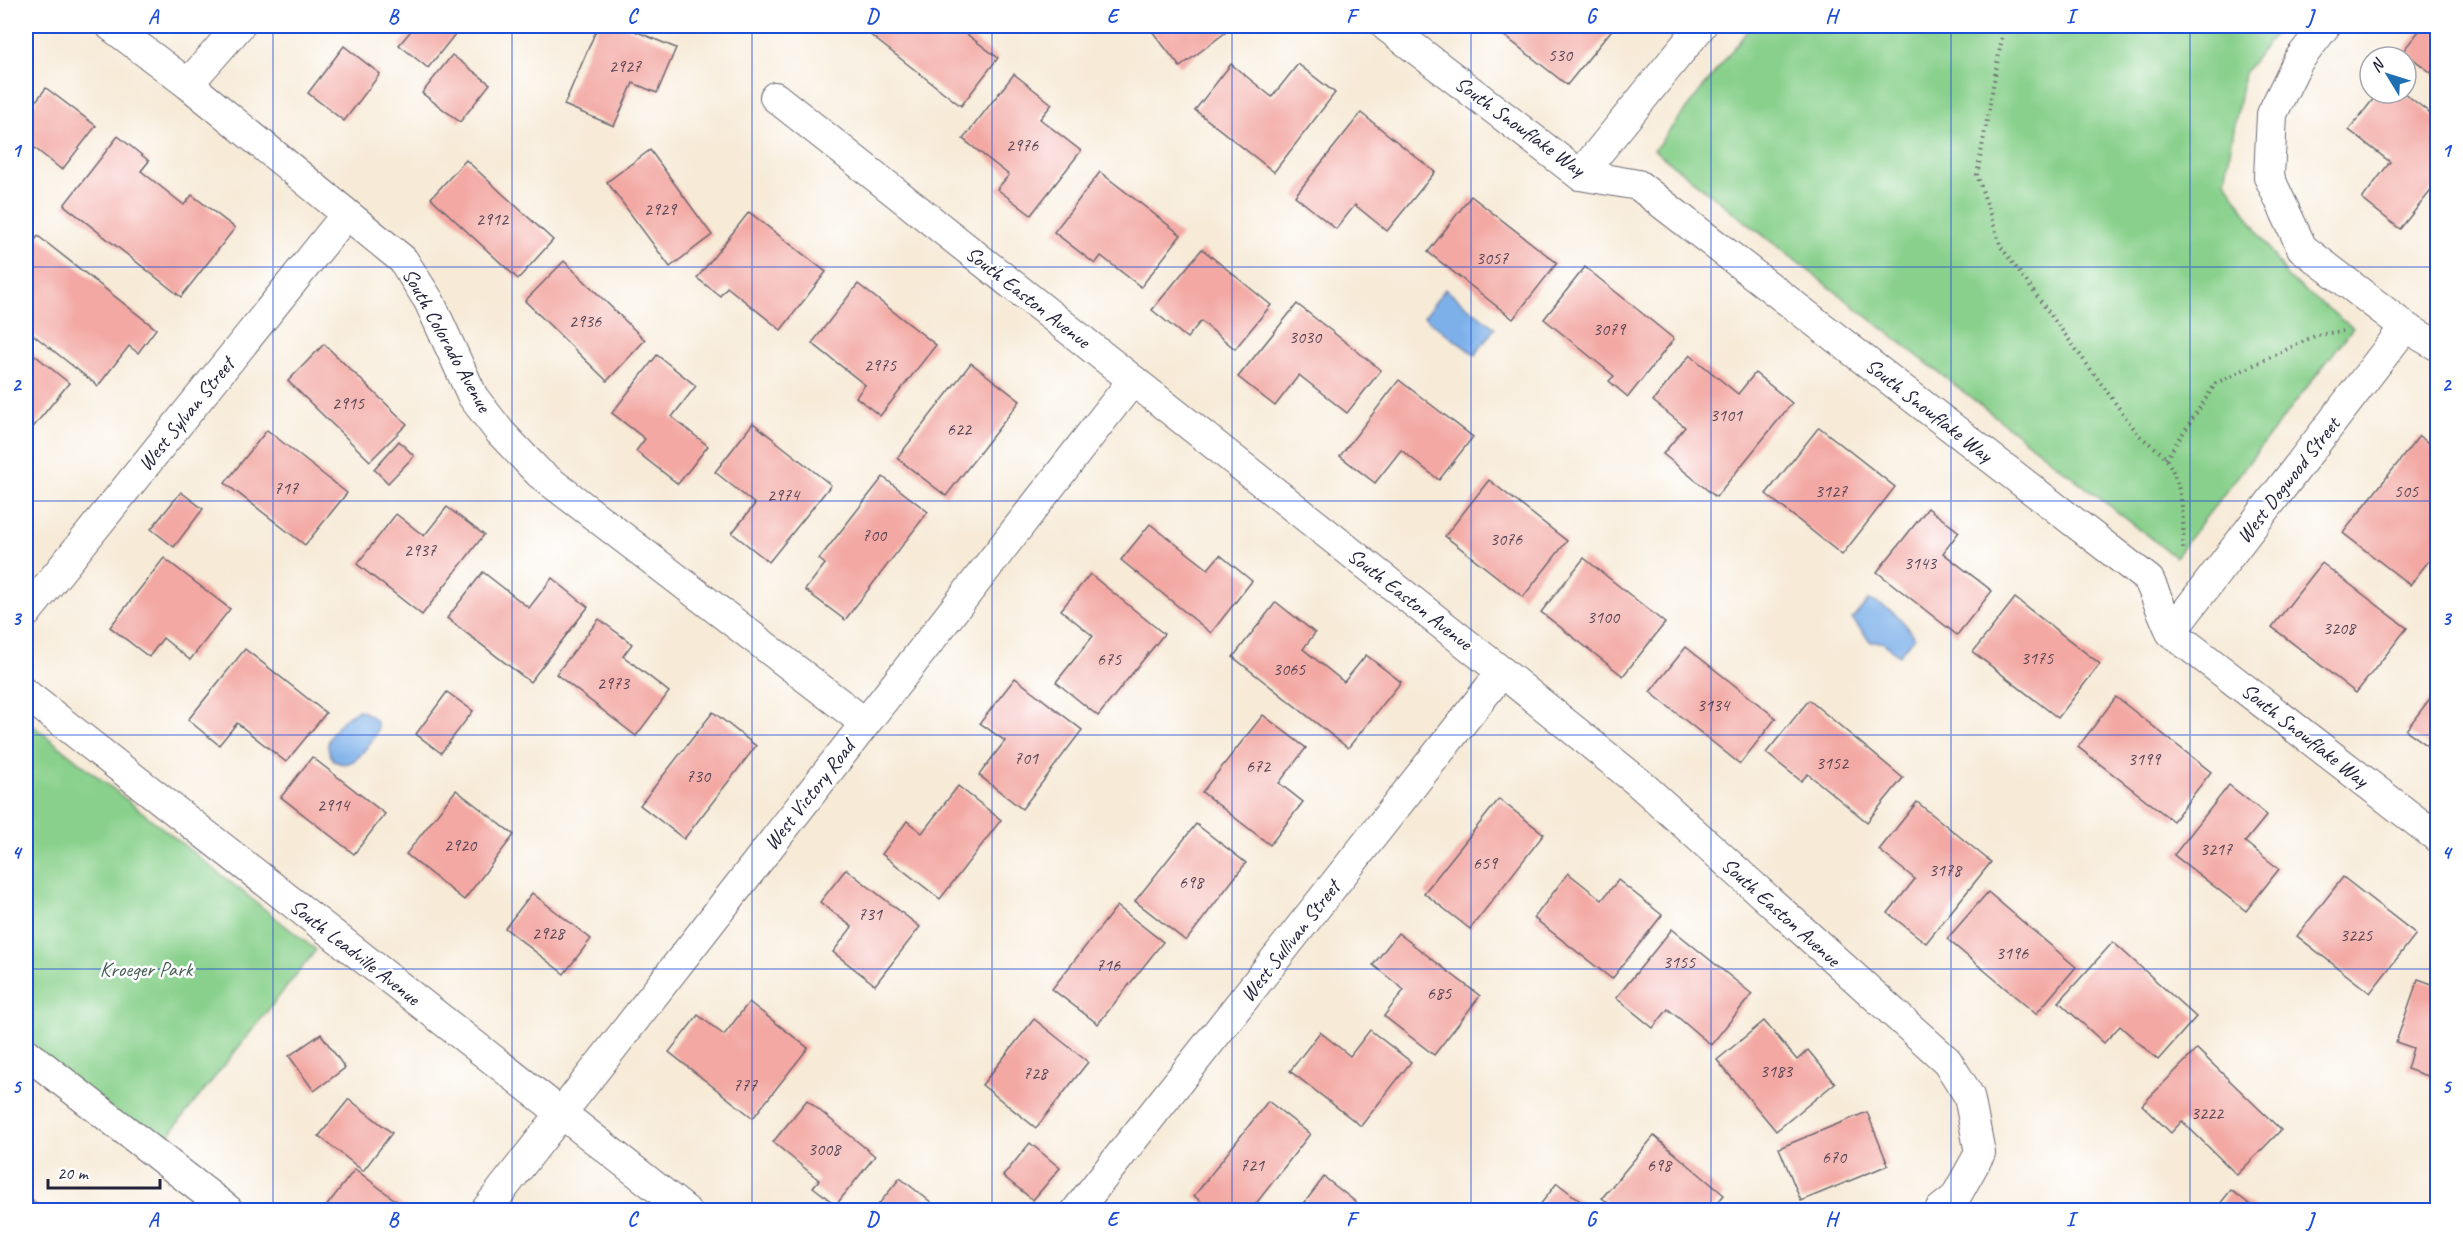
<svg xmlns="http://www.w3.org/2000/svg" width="2463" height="1236" font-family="Caveat,sans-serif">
<rect width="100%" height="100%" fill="#fff"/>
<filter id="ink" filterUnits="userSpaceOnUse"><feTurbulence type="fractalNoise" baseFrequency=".0167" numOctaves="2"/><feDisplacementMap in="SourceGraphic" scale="12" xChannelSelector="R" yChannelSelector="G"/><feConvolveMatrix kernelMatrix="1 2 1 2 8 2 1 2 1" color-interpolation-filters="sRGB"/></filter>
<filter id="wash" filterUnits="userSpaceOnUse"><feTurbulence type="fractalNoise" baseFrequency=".008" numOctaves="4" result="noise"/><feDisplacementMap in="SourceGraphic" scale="24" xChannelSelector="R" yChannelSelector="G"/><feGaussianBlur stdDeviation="1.35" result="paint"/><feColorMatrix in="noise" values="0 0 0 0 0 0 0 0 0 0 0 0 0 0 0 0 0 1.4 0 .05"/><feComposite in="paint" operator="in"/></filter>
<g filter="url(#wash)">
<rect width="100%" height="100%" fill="#f7ebd8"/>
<g fill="#88d08b" stroke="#557963" stroke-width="1.5">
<polygon points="1751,26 2281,26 2244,73 2225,180 2287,277 2353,328 2175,557 1654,150"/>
<polygon points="26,720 316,950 159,1147 26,1041"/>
</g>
<g fill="#7db0e9" stroke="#506992" stroke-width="1.5">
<polygon points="1445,289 1495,328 1475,355 1424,317"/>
<path d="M 1869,600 C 1889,607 1904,618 1914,638 L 1899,655 L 1882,642 L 1871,642 L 1852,619 Z"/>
<path d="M 359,710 C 384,720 381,730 366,748 C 360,755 357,761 348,763 C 343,765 339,763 334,761 C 332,757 328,752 328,747 C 327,733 347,714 359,710 Z"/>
</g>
<g id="blocks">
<g fill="#f3a8a3">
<polygon points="415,26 457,26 460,28 428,68 399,45"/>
<polygon points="598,26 623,26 676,48 657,93 633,83 614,126 564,105"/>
<polygon points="876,26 956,26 998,58 961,106 869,34"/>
<polygon points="1148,26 1234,26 1180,67"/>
<polygon points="1492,26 1615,26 1567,85"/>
<polygon points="2423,26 2438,26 2438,78 2403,51"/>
<polygon points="344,46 380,74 344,121 308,93"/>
<polygon points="452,55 490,84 460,122 422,93"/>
<polygon points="1231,64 1272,97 1298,64 1335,93 1274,172 1195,110"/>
<polygon points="1014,74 1052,104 1040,119 1081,151 1031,215 997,189 1009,175 963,139"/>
<polygon points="46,88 96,126 62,170 26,141 26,114"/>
<polygon points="2378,93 2404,93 2438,119 2438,182 2400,229 2362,199 2390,162 2349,130"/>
<polygon points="1361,113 1435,172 1387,231 1355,205 1336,229 1295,196"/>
<polygon points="118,136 149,161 141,171 184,205 192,195 235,228 181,297 64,205"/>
<polygon points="650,150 712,235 670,267 607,182"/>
<polygon points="466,160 553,240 518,279 431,198"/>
<polygon points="1100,172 1181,235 1141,287 1101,256 1095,264 1054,232"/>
<polygon points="1471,196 1557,263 1513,319 1428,252"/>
<polygon points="749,212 826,272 781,330 727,287 720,296 697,278"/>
<polygon points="38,236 156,329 138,353 129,346 98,386 26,329 26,252"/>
<polygon points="1202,249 1271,305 1235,349 1201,321 1187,338 1152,310"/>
<polygon points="564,261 645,340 607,381 525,301"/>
<polygon points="1585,267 1674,339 1628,397 1609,381 1614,376 1544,319"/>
<polygon points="858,284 936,345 880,416 856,397 865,385 812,343"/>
<polygon points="1297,304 1381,370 1347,413 1299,375 1275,406 1238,377"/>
<polygon points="324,344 407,424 370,461 288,381"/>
<polygon points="26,348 69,383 26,436"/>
<polygon points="657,355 696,386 672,417 708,446 678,484 636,451 645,439 612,413"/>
<polygon points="1690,355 1738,394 1755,373 1792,403 1716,497 1663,454 1685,427 1653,401"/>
<polygon points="971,363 1020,401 946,496 897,458"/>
<polygon points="1399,380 1473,437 1439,480 1401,450 1375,483 1340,456"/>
<polygon points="753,423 831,485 769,562 732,533 755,504 715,472"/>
<polygon points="1819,427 1895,487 1842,555 1766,494"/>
<polygon points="267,430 347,493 305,545 225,483"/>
<polygon points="2419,436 2438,450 2438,549 2410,585 2343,533"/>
<polygon points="399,441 414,456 388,483 374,469"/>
<polygon points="883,477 928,512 845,620 805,590 825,564 819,559"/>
<polygon points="1489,480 1567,541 1523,597 1445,536"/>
<polygon points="181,492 203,509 174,547 151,529"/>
<polygon points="447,507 484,535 422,615 357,564 396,514 424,536"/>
<polygon points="1928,508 1959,532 1943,553 1992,591 1957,635 1877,572"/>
<polygon points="1150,524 1208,569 1220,555 1252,581 1211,633 1121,560"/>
<polygon points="164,558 230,609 190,660 163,638 149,657 110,627"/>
<polygon points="1584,558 1665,623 1623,676 1541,612"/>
<polygon points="2322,563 2407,628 2356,693 2272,627"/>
<polygon points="483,572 529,608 552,578 588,607 530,682 447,618"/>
<polygon points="1090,574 1164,634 1098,716 1056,682 1093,636 1061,610"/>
<polygon points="2015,598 2100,664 2058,718 1973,652"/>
<polygon points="1276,602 1315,633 1303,649 1344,682 1366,655 1401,682 1348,748 1233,657"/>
<polygon points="599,619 632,644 623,656 669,692 636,736 556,674"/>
<polygon points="1686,647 1776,718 1740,764 1650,692"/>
<polygon points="245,649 326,713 286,762 237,723 219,745 188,720"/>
<polygon points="1015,678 1082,730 1022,809 979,775 1005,741 980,723"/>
<polygon points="2438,688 2438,753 2406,730"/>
<polygon points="447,692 473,711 441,753 416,734"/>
<polygon points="2116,697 2211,772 2173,821 2078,747"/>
<polygon points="1809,700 1903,778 1867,822 1808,774 1801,781 1766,753"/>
<polygon points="713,712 756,746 684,839 640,805"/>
<polygon points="1263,715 1306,748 1279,783 1303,802 1270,845 1202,792"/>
<polygon points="312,757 385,814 354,854 281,797"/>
<polygon points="2229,785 2267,815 2245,842 2279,869 2246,911 2174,855"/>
<polygon points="958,786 1001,820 940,899 882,854 907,821 922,833"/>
<polygon points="456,790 514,835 464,900 406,854"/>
<polygon points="1499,799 1544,834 1470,929 1424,893"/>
<polygon points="1917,802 1991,862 1926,943 1888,913 1915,879 1879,850"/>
<polygon points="1196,824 1246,863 1186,941 1135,901"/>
<polygon points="846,869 920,927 875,985 833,952 852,927 820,902"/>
<polygon points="1568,873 1602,900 1618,880 1662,915 1612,979 1534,918"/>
<polygon points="2343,877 2416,934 2370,993 2297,936"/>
<polygon points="1988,892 2076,967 2036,1014 1947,939"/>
<polygon points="532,893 591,939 564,974 505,928"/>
<polygon points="1117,906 1163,942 1098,1024 1052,989"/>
<polygon points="1672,929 1752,994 1711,1045 1668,1009 1653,1028 1616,998"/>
<polygon points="1398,933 1480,996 1434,1055 1384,1016 1404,990 1373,965"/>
<polygon points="2113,942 2196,1017 2158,1060 2120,1026 2104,1043 2059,1002"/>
<polygon points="2418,979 2438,986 2438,1080 2407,1069 2413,1048 2396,1042"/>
<polygon points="749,1002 808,1048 753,1118 669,1052 698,1015 724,1035"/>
<polygon points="1034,1019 1088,1062 1036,1128 982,1085"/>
<polygon points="1764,1021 1797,1060 1808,1050 1835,1083 1776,1131 1717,1060"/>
<polygon points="1370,1030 1411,1062 1361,1126 1290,1071 1320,1032 1350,1056"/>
<polygon points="321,1034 345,1068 314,1091 289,1056"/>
<polygon points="2197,1049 2281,1130 2237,1175 2182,1121 2171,1133 2142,1105"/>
<polygon points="349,1099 392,1133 363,1171 319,1136"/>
<polygon points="807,1100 875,1156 836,1205 813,1187 819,1180 773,1142"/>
<polygon points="1268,1101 1310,1134 1251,1210 1212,1210 1194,1196"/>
<polygon points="1867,1112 1888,1165 1801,1201 1779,1148"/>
<polygon points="1654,1136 1724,1195 1711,1210 1670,1210 1665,1206 1662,1210 1617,1210 1602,1198"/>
<polygon points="1030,1143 1060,1168 1033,1200 1003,1176"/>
<polygon points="355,1169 408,1210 329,1210 325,1208"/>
<polygon points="1324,1177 1366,1210 1299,1210"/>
<polygon points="900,1178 941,1210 874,1210"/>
<polygon points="1557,1183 1592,1210 1536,1210"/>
<polygon points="2231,1190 2257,1210 2215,1210"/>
<polygon points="31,1200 44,1210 26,1210"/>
</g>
</g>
</g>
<g filter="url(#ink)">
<use href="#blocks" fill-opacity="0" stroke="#6d6872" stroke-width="1.5"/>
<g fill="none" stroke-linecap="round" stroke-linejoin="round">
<defs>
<g id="minor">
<polyline points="111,26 188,84 403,260 429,301 473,397 500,432 539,473 865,723"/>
<polyline points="1386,26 1580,175 1638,185 2149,580 2171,632 2438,838"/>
<polyline points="2325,26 2298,61 2272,114 2269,177 2302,248 2405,327 2438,346"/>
<polyline points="188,84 239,26"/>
<polyline points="775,97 1502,672 1638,782 1947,1061 1969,1096 1980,1153 1955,1198 1940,1210"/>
<polyline points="1580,175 1701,26"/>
<polyline points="26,613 346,215"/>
<polyline points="2171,632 2405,327"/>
<polyline points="26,694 685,1210"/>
<polyline points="26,1053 228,1210"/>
<polyline points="486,1210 1133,380"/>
<polyline points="1077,1210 1502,672"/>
</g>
</defs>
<use href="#minor" stroke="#6d6872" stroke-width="32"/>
<g stroke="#6d6872" stroke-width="4" stroke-dasharray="1.5 4.5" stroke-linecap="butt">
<path d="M 2004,26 L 1977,175 L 2001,247 L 2138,434 C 2146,442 2160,450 2166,459 C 2184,485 2184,523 2183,553"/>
<polyline points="2166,459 2216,383 2317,335 2343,331"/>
</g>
<use href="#minor" stroke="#fff" stroke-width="30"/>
</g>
</g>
<path fill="none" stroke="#1d4ed8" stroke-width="1.5" stroke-opacity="0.55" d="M 273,26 L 273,1210M 512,26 L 512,1210M 752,26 L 752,1210M 992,26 L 992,1210M 1232,26 L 1232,1210M 1471,26 L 1471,1210M 1711,26 L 1711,1210M 1951,26 L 1951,1210M 2190,26 L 2190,1210M 26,267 L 2438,267M 26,501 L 2438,501M 26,735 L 2438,735M 26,969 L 2438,969"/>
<g text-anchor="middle" stroke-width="5" stroke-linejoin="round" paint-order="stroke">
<g font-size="18" fill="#564455">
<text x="1560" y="61">530</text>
<text x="625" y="72">2927</text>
<text x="1022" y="151">2976</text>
<text x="660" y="215">2929</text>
<text x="492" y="225">2912</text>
<text x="1492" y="264">3057</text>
<text x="585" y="327">2936</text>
<text x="1609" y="335">3079</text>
<text x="1305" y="343">3030</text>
<text x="880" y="371">2975</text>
<text x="348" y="409">2915</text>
<text x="1726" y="421">3101</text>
<text x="959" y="435">622</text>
<text x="286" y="494">717</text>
<text x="1831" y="497">3127</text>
<text x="2406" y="497">505</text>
<text x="783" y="501">2974</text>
<text x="874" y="541">700</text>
<text x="1506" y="545">3076</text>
<text x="420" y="556">2937</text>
<text x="1920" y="569">3143</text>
<text x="1603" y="623">3100</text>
<text x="2339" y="634">3208</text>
<text x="2037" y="664">3175</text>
<text x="1109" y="665">675</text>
<text x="1289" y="675">3065</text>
<text x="613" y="689">2973</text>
<text x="1713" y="711">3134</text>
<text x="1026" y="764">701</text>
<text x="2144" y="765">3199</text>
<text x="1832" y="769">3152</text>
<text x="1258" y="772">672</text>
<text x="698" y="782">730</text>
<text x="333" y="811">2914</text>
<text x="460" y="851">2920</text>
<text x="2216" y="855">3217</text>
<text x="1485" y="869">659</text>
<text x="1945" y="876">3178</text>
<text x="1191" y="888">698</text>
<text x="870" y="920">731</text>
<text x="548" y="939">2928</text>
<text x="2356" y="941">3225</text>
<text x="2012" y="959">3196</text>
<text x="1679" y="968">3155</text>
<text x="1108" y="971">716</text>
<text x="1439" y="999">685</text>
<text x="1776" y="1077">3183</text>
<text x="1035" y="1079">728</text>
<text x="745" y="1091">777</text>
<text x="2207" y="1119">3222</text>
<text x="824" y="1155">3008</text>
<text x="1834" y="1163">670</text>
<text x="1252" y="1171">721</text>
<text x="1659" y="1171">698</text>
</g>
<g font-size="21" fill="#22223b" stroke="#fff">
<text transform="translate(1520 126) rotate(36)" y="7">South Snowflake Way</text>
<text transform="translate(1028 297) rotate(38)" y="7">South Easton Avenue</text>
<text transform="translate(447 340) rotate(61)" y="7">South Colorado Avenue</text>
<text transform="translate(1929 410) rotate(38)" y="7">South Snowflake Way</text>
<text transform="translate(186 414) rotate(-51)" y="7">West Sylvan Street</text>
<text transform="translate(2288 480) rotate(-52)" y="7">West Dogwood Street</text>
<text transform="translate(1410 599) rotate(38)" y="7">South Easton Avenue</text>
<text transform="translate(2305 735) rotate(38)" y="7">South Snowflake Way</text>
<text transform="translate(809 795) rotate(-52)" y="7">West Victory Road</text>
<text transform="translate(1781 912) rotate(42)" y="7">South Easton Avenue</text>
<text transform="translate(1290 941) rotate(-52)" y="7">West Sullivan Street</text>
<text transform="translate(355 952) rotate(38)" y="7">South Leadville Avenue</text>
</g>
<g font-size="21" fill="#465f57" stroke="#fff">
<text x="146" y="976">Kroeger Park</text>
</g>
</g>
<rect width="2463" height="1236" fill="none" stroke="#fff" stroke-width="66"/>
<g transform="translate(2388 75) rotate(308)"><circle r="28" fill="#ffffff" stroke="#a7a7b1" stroke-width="1.5"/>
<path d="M0-4.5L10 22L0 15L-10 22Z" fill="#1f6fb2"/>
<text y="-9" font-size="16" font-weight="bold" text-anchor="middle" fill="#22223b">N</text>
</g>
<path d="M48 1179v9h112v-9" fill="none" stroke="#22223b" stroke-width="3"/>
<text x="57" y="1179" font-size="18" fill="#22223b" stroke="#ffffff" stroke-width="4.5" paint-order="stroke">20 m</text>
<rect x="33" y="33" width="2397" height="1170" fill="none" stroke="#1d4ed8" stroke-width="2"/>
<g font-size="20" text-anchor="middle" font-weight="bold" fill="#1d4ed8">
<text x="153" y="23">A</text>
<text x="393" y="23">B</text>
<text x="632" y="23">C</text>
<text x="872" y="23">D</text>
<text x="1112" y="23">E</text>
<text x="1351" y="23">F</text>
<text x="1591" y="23">G</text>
<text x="1831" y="23">H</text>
<text x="2070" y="23">I</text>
<text x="2310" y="23">J</text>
<text x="16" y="157">1</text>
<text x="2446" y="157">1</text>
<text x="16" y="391">2</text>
<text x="2446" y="391">2</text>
<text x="16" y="625">3</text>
<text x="2446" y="625">3</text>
<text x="16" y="859">4</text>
<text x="2446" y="859">4</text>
<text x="16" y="1093">5</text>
<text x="2446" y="1093">5</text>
<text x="153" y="1226">A</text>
<text x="393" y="1226">B</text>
<text x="632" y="1226">C</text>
<text x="872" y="1226">D</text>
<text x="1112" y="1226">E</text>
<text x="1351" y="1226">F</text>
<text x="1591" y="1226">G</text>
<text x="1831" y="1226">H</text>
<text x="2070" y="1226">I</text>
<text x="2310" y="1226">J</text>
</g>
</svg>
